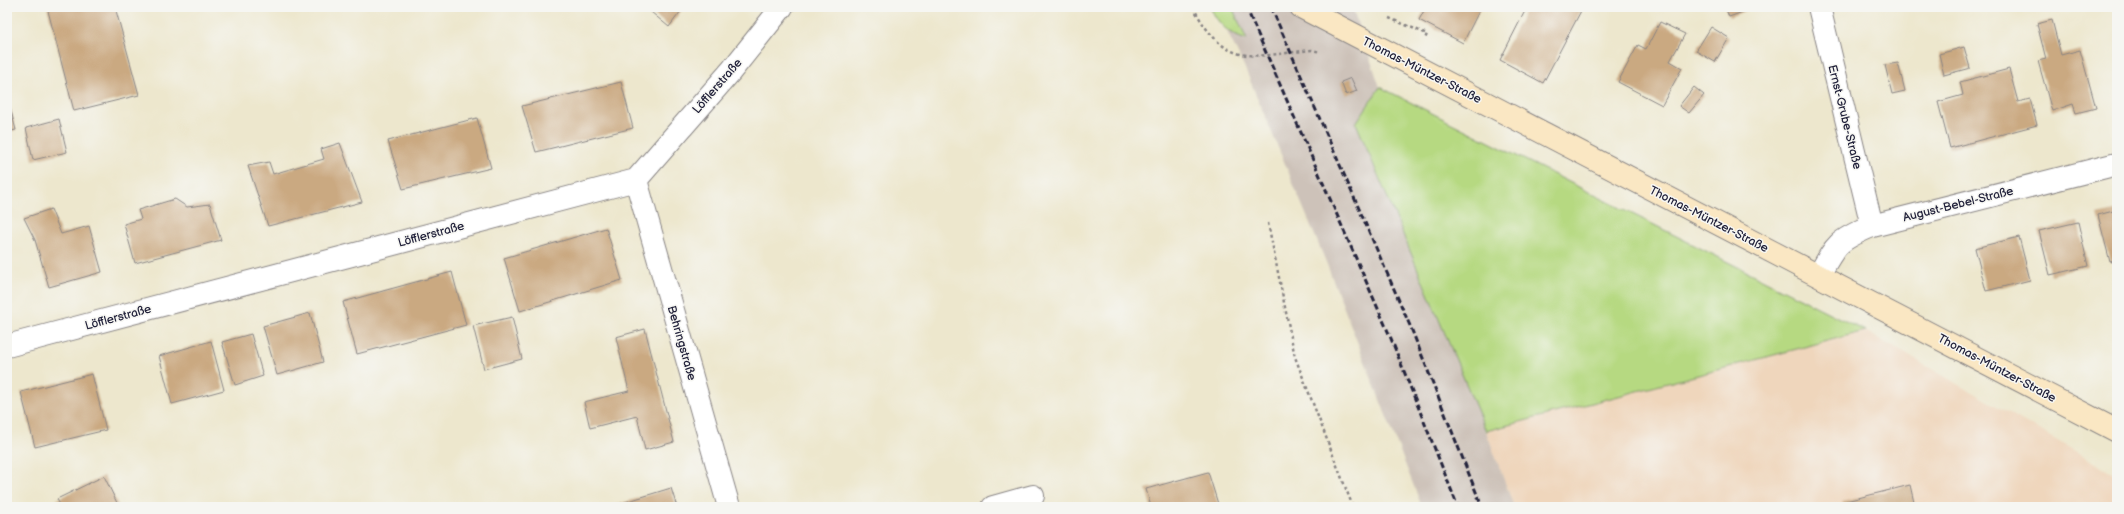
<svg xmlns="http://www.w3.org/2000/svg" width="2124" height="514" font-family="'Balsamiq Sans',sans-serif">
<rect width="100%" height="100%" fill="#f6f6f2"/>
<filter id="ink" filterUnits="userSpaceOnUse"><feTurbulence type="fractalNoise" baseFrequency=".025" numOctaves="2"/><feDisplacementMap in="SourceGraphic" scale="8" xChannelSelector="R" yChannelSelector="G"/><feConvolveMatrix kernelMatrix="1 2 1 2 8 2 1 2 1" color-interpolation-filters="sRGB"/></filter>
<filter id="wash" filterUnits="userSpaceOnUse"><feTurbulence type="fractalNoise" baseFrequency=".012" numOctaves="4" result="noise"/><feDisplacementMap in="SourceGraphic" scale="16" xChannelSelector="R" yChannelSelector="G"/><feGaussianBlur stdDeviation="0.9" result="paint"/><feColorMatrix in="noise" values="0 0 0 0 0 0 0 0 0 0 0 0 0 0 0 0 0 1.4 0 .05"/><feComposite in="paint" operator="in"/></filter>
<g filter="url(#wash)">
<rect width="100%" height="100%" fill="#ede7cd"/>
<polygon fill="#efd6bc" points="1865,331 2117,475 2117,507 1514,507 1486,431"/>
<polygon fill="#cdc2b9" points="1215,7 1352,7 1380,87 1356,123 1486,431 1514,507 1422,507 1326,262 1244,66"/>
<g fill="#b6d981" stroke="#6c7e5e">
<path d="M 1210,7 L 1232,7 L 1247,40 C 1229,35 1218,24 1210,7 Z"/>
<polygon points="1380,87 1865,331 1486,431 1356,123"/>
</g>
<g id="blocks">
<g fill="#caa981">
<polygon points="47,7 115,7 139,95 74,111"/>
<polygon points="645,7 684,7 669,27"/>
<polygon points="1426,7 1477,7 1480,9 1463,43 1419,20"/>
<polygon points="1527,7 1583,7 1543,83 1500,60"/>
<polygon points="1725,7 1756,7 1729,17"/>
<polygon points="2052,20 2061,55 2080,50 2096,108 2076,113 2073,104 2052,111 2038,61 2046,59 2037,24"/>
<polygon points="1660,22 1685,34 1670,61 1682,68 1662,105 1618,82 1638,45 1646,49"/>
<polygon points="1711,27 1729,38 1715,62 1696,51"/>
<polygon points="1964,47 1970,68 1944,75 1939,54"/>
<polygon points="1898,63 1905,91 1892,94 1885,65"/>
<polygon points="2009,69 2018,102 2030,99 2037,125 1950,148 1938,102 1963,95 1960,82"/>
<polygon points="1351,78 1357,91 1346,95 1341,82"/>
<polygon points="621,82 633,128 536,152 522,106"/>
<polygon points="1694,87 1704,95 1689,113 1679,106"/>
<polygon points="7,96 16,130 7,132"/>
<polygon points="477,118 491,168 403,189 388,141"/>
<polygon points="59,119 67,152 33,160 26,128"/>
<polygon points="340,143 362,202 268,226 248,166 269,162 273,174 324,159 321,149"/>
<polygon points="175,199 187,207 210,204 221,240 135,263 124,224 141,219 138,210"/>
<polygon points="51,209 61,234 89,226 102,272 49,287 35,240 24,218"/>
<polygon points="2117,210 2117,260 2110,262 2098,215"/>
<polygon points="2078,222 2088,266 2050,275 2039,231"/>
<polygon points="606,228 622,280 520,311 504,258"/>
<polygon points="2019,237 2030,280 1986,291 1975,248"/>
<polygon points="452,272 466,325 357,354 343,302"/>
<polygon points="310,313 323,362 277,375 263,326"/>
<polygon points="512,317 522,359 484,369 473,326"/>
<polygon points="645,329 674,442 645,450 637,416 590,428 584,402 629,391 616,337"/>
<polygon points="251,334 263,376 235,385 222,342"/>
<polygon points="211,341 224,390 172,404 159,356"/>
<polygon points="92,374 106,430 35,447 21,392"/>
<polygon points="1208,472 1219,507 1151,507 1146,489"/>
<polygon points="104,476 119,507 61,507 57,499"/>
<polygon points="1910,485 1915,507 1843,507 1842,502"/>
<polygon points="671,488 677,507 609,507"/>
</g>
</g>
</g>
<g filter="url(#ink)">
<use href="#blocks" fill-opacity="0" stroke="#888484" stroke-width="1"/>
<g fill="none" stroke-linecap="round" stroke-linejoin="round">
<defs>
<g id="street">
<polyline points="1819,7 1872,226"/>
<polyline points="636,180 729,507"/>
<path d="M 1819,275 C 1836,244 1838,240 1872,226 L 2117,164"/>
<polyline points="7,346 636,180 731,71 782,7"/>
<polyline points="993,507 1033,496"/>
</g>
<polyline id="secondary" points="1301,7 2117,431"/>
</defs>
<use href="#street" stroke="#888484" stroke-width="24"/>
<use href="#secondary" stroke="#888484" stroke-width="24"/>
<g stroke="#888484" stroke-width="2.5" stroke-dasharray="3 3" stroke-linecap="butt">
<path d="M 1193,7 C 1227,70 1251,56 1312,50 L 1321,52"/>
<polyline points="1389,18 1427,34 1425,39"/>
<polyline points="1268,223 1295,357 1353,507"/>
</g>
<use href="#street" stroke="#fff" stroke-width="22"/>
<use href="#secondary" stroke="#fae7c3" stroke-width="22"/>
<g stroke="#22223b" stroke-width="3" stroke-dasharray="6 3" stroke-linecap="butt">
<polyline points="1246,7 1390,336 1458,507"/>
<polyline points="1271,7 1411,328 1482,507"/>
</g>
</g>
</g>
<g text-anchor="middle" stroke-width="3" stroke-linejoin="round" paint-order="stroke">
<g font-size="12" fill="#22223b" stroke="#f6f6f2">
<text transform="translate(1422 70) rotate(27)" y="4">Thomas-Müntzer-Straße</text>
<text transform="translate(717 86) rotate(-49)" y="4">Löfflerstraße</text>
<text transform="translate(1845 117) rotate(76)" y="4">Ernst-Grube-Straße</text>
<text transform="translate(1958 204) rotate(-14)" y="4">August-Bebel-Straße</text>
<text transform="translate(1709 219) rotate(27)" y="4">Thomas-Müntzer-Straße</text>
<text transform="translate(431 234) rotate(-15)" y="4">Löfflerstraße</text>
<text transform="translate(118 317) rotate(-15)" y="4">Löfflerstraße</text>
<text transform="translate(682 343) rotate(74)" y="4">Behringstraße</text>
<text transform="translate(1997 368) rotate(28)" y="4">Thomas-Müntzer-Straße</text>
</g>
</g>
<rect width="2124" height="514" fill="none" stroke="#f6f6f2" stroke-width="24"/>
</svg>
